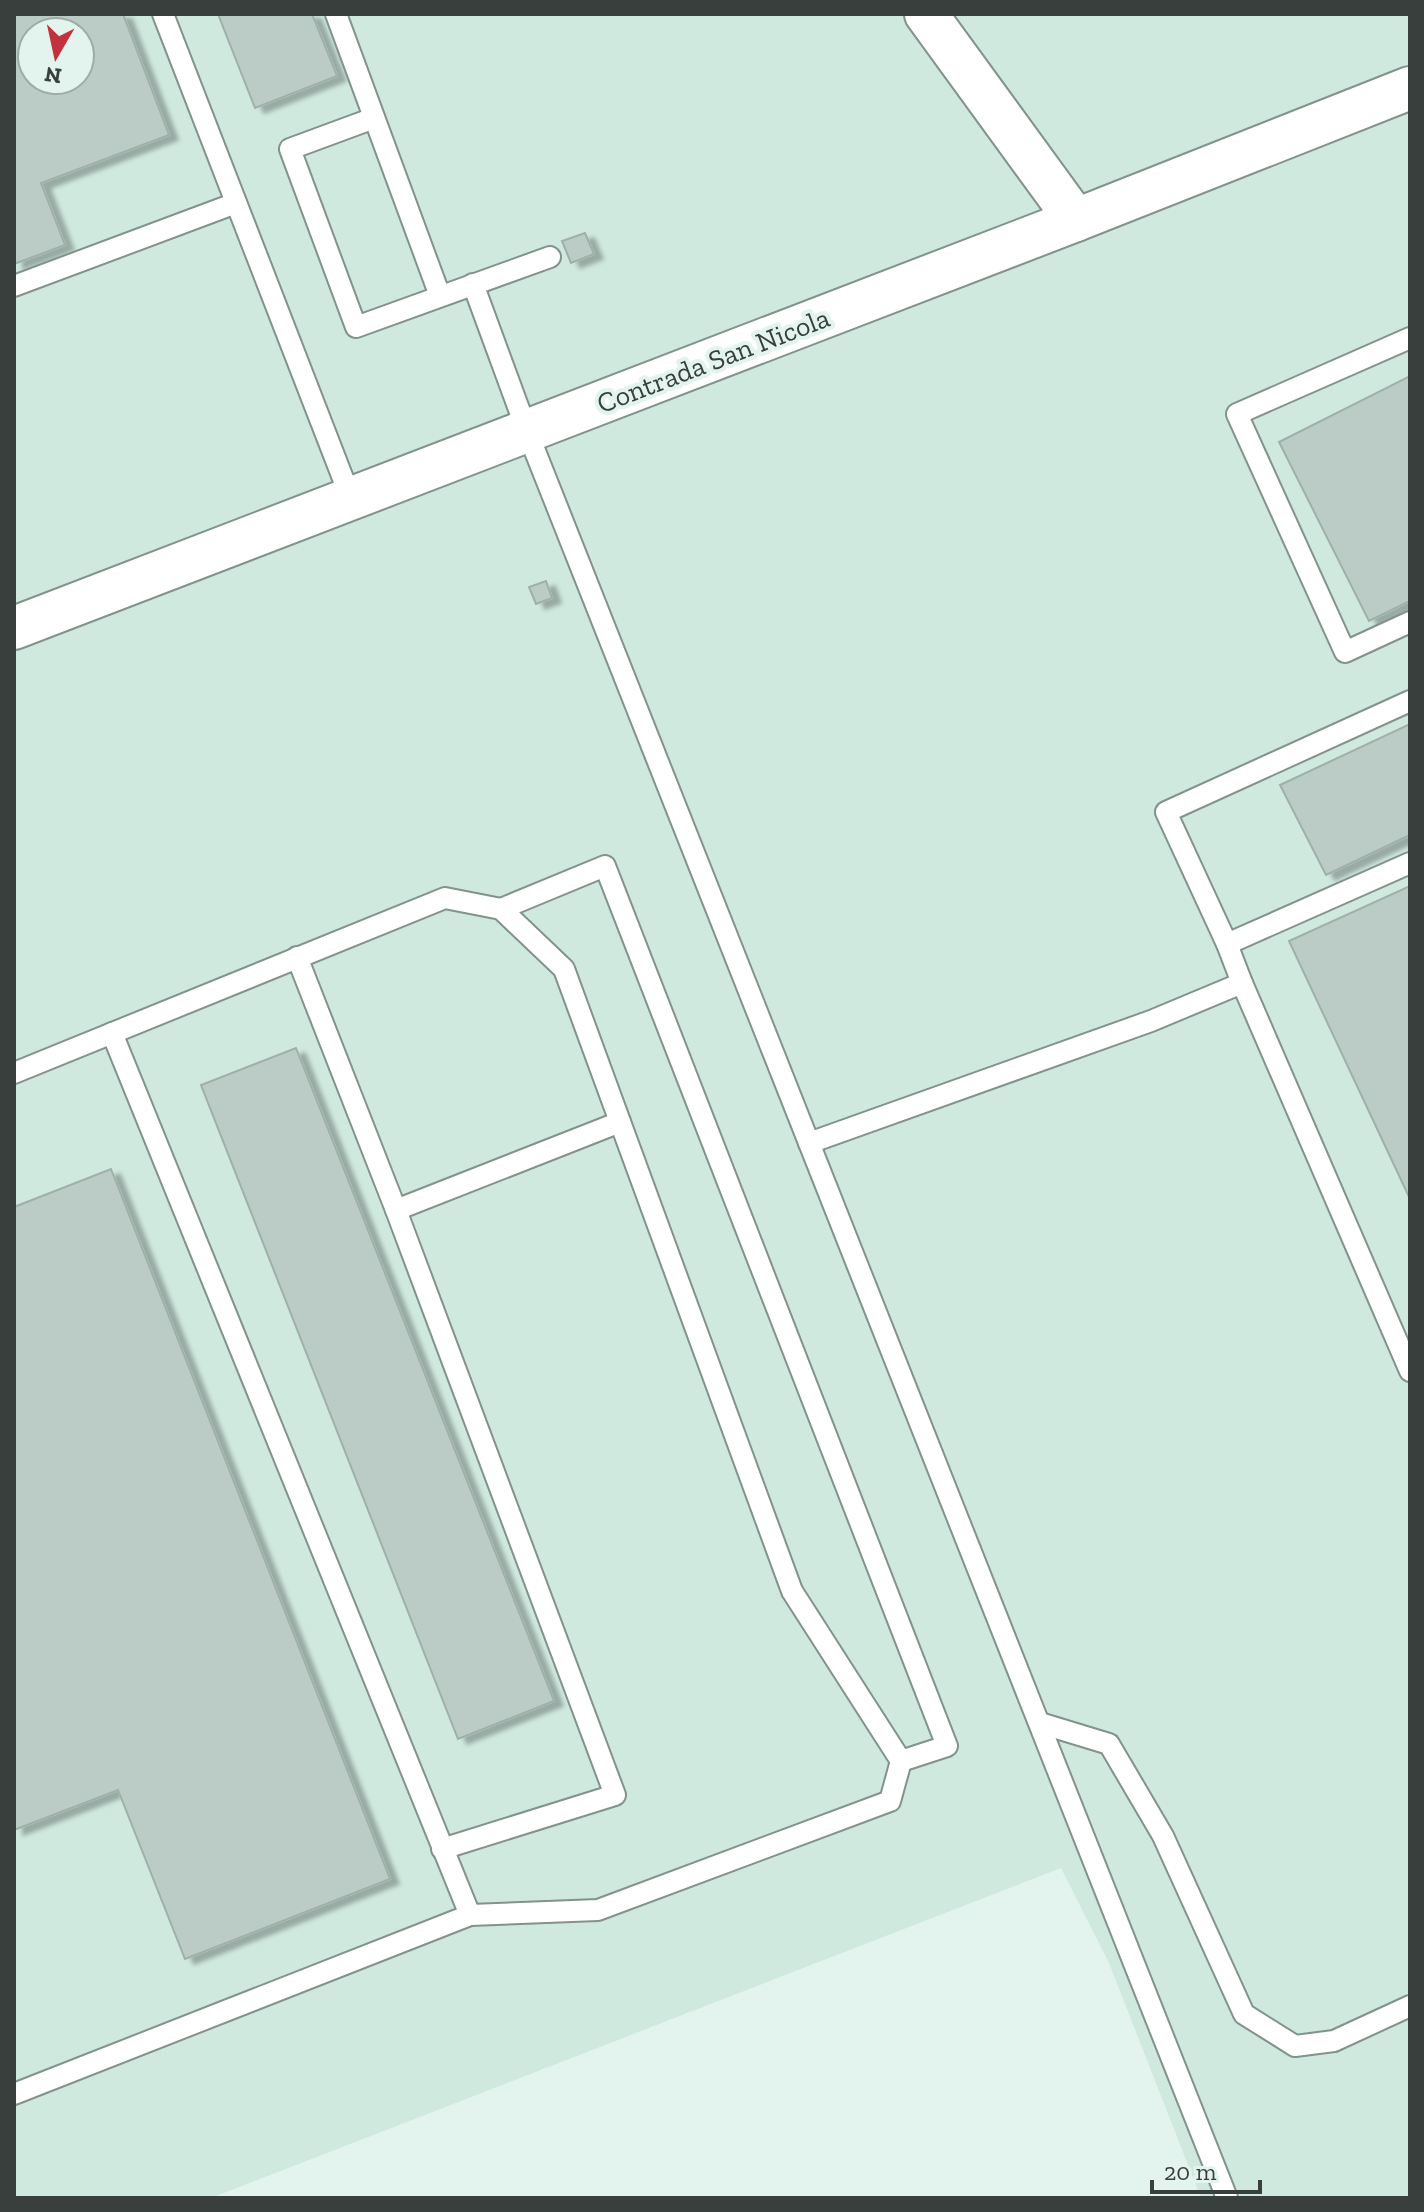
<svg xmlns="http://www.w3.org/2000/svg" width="1424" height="2212" font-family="'Zilla Slab',serif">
<defs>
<filter id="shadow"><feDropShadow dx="9" dy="5" stdDeviation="2" flood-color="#0004"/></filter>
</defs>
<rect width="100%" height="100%" fill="#e2f4ed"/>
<path fill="#cfe9df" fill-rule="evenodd" d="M 14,14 L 1410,14 L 1410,2198 L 1201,2198 L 1109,1963 L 1061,1868 L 211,2198 L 14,2198 ZM 32,32 L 80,32 L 80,80 L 32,80 Z"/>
<g fill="#bbccc6" stroke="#9fb0a9" stroke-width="2" fill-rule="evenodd" filter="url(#shadow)">
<path d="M 14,14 L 123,14 L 169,135 L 41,183 L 65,245 L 14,264 ZM 32,32 L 80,32 L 80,80 L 32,80 Z"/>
<polygon points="218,14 312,14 337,76 255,108"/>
<polygon points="585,233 594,254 571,263 562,241"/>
<polygon points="1410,376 1410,601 1369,621 1279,442"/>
<polygon points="546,581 552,598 536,604 529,587"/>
<polygon points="1410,724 1410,835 1326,875 1280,785"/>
<polygon points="1410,886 1410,1199 1289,941"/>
<polygon points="296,1048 554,1701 458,1739 201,1085"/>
<polygon points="111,1169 390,1879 185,1959 118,1790 14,1830 14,1207"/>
</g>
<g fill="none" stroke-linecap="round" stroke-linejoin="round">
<defs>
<g id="lane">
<polyline points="163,14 351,499"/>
<polyline points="336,14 440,296"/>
<polyline points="374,118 290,149 356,327 550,257"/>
<polyline points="473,284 527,431 1227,2198"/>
<polyline points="14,286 236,203"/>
<polyline points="1410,338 1237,414 1345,652 1410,622"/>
<polyline points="501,909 605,866 947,1746 901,1761"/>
<polyline points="1227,944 1410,863"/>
<polyline points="297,957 396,1210 615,1795 442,1849"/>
<polyline points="1242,983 1227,944 1166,812 1410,701"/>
<polyline points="14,1073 445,898 501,909 564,969 792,1591 901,1761 890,1801 598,1910 470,1915"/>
<polyline points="809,1143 1151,1021 1242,983 1410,1371"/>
<polyline points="396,1210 620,1122"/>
<polyline points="1040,1723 1109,1744 1163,1836 1244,2014 1295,2046 1334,2041 1410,2006"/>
<polyline points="14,2094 470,1915 112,1033"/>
</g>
<g id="street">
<polyline points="926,14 1076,220"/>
<polyline points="14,628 1076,220 1410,88"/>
</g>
</defs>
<use href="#lane" stroke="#82928c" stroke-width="24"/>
<use href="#street" stroke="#82928c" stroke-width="46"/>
<use href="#lane" stroke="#fff" stroke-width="20"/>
<use href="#street" stroke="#fff" stroke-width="42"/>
</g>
<g text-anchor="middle" stroke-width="8" stroke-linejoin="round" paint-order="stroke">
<g font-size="28" fill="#383f3c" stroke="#e2f4ed">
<text transform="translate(713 360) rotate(-21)" y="10">Contrada San Nicola</text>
</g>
</g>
<rect width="1424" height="2212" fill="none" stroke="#383f3c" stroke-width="32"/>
<g transform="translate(56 56) rotate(189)"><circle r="38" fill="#e2f4ed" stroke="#9eaca6" stroke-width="2"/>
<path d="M0-6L14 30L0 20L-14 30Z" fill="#c1313e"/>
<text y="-12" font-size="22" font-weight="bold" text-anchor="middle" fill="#383f3c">N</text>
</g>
<path d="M1152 2180v12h108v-12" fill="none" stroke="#383f3c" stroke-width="4"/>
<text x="1164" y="2180" font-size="24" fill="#383f3c" stroke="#e2f4ed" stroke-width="6" paint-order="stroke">20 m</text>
</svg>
